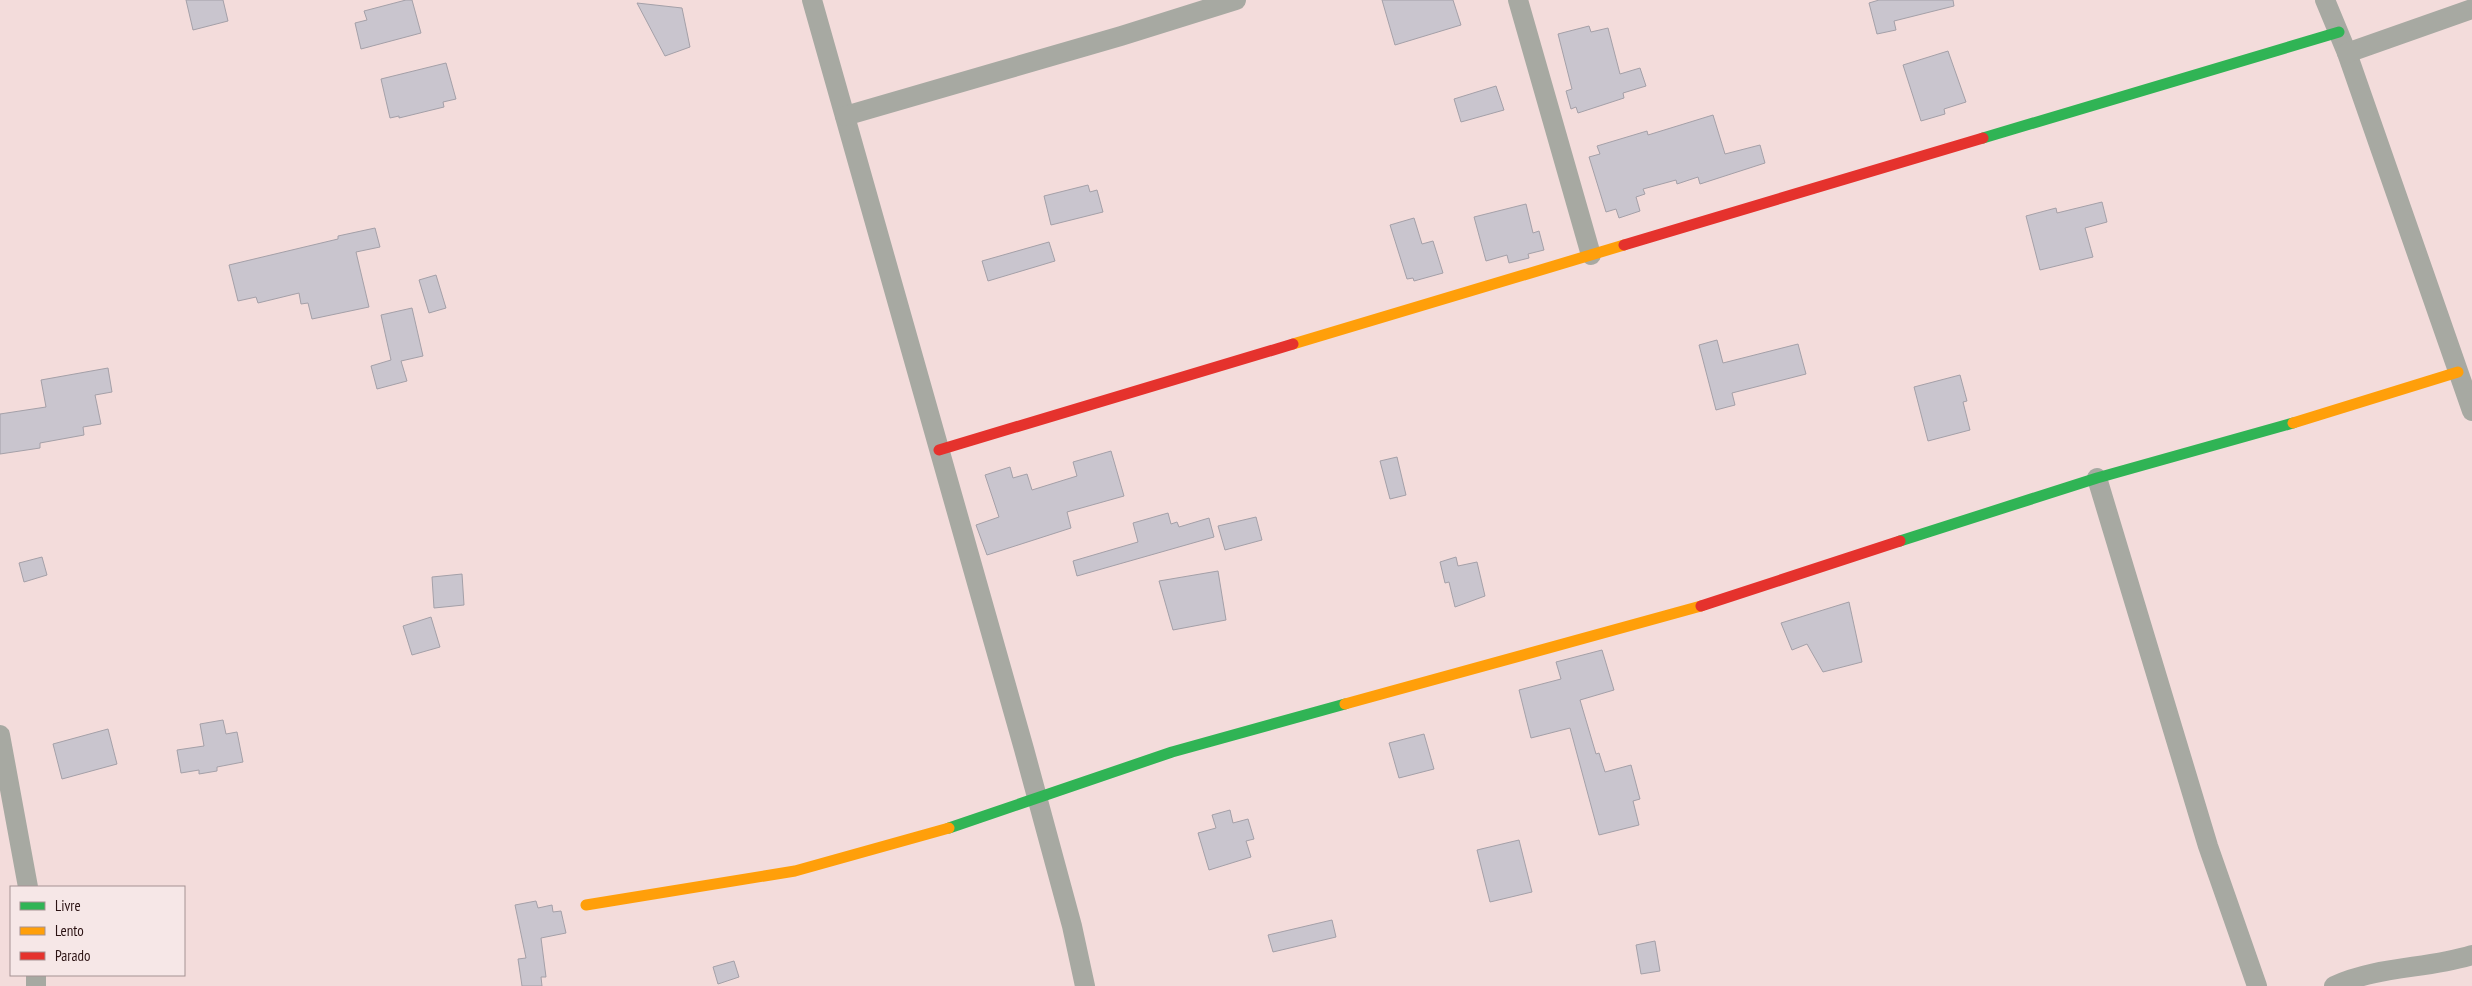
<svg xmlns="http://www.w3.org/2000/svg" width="2472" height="986" font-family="'PT Sans Narrow',sans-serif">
<rect width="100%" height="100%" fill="#f3dcdb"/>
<g fill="#c9c5ce" stroke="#a4a0a8">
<polygon points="186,0 223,0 228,21 193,30"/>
<polygon points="406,0 412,0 421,33 361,49 355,23 367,20 364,11"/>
<polygon points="1382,0 1453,0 1461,25 1395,45"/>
<polygon points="1879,0 1953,0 1954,6 1894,21 1896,30 1877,34 1869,3"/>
<polygon points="637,3 682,8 690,47 665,56"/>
<polygon points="1589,26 1591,32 1608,28 1620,74 1640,68 1646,86 1623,93 1624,98 1578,113 1576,107 1571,109 1566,91 1572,89 1558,34"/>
<polygon points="1948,51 1966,102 1944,109 1945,114 1921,121 1903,65"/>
<polygon points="446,63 456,99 443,102 444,107 399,118 399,116 390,118 381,79"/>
<polygon points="1496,86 1504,110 1461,122 1454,99"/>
<polygon points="1713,115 1725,154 1760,145 1765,163 1700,184 1698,177 1677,184 1676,180 1643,189 1645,194 1636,197 1640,211 1619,218 1616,209 1606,212 1589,157 1600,154 1597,146 1647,131 1648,135"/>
<polygon points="1088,185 1090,192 1097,190 1103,212 1051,225 1044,196"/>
<polygon points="2102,202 2107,222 2085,228 2093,257 2040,270 2026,216 2056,208 2057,213"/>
<polygon points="1526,204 1533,233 1539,231 1544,250 1528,254 1529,258 1509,263 1507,255 1486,261 1474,217"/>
<polygon points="1414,218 1422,244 1433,241 1443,273 1414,281 1413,278 1407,279 1390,225"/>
<polygon points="375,228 380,247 356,252 369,307 312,319 308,303 301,304 299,293 258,303 256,297 238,301 229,265 338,239 338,236"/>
<polygon points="1049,242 1055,261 988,281 982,261"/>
<polygon points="436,275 446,308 429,313 419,280"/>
<polygon points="412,308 423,356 401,361 407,381 377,389 371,366 391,360 381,315"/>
<polygon points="1717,340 1723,363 1798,344 1806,374 1732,393 1735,405 1716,410 1699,345"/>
<polygon points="108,368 112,392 95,395 101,424 83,427 84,435 40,443 40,448 0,454 0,414 46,407 41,380"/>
<polygon points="1960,375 1967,401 1963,402 1970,430 1928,441 1914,387"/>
<polygon points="1111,451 1124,496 1067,512 1071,528 987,555 976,525 999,517 985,475 1010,467 1013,478 1027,474 1032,490 1077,476 1073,462"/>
<polygon points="1397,457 1406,495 1390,499 1380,461"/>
<polygon points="1168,513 1171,524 1177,522 1179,527 1209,518 1214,537 1077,576 1073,561 1138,542 1133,523"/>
<polygon points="1256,517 1262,540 1225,550 1218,526"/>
<polygon points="42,557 47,575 24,582 19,563"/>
<polygon points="1456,557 1458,566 1477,562 1485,596 1455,607 1449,582 1445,583 1440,562"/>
<polygon points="1218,571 1226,620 1173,630 1159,581"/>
<polygon points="462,574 464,605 434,608 432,577"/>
<polygon points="1849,602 1862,662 1823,672 1807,644 1792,650 1781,623"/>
<polygon points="431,617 440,647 412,655 403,626"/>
<polygon points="1602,650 1614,690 1580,700 1596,754 1599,753 1605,772 1631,765 1640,799 1633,801 1639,825 1599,835 1570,728 1531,738 1519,690 1561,679 1556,662"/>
<polygon points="223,720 226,734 237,732 243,762 217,767 217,771 199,774 199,770 181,773 177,750 204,746 200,724"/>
<polygon points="108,729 117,764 62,779 53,744"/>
<polygon points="1424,734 1434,769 1399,778 1389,743"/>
<polygon points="1230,810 1233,823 1248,819 1254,839 1246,841 1251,857 1209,870 1198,833 1216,828 1212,815"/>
<polygon points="1519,840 1532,892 1490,902 1477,850"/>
<polygon points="536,901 538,908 552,905 553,912 561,911 566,933 541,938 546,977 541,977 542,986 522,986 518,959 526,958 515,905"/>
<polygon points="1332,920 1336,937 1273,952 1268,935"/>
<polygon points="1655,941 1660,971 1641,974 1636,945"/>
<polygon points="734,961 739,977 718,984 713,967"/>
</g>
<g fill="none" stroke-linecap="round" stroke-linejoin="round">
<g stroke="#a7a9a2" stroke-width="20">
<polyline points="812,0 1024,749 1072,926 1085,986"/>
<polyline points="1518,0 1591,255"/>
<polyline points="2325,0 2347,53 2472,411"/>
<polyline points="2347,53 2472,9"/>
<polyline points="845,116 1121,36 1236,0"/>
<polyline points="2097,478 2208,846 2257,986"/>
<polyline points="0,735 28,887"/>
<polyline points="36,986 36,975"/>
<path d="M 2334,986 C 2378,966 2427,969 2472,955"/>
</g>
<g stroke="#30b455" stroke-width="11">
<polyline points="1983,138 2339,32"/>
<polyline points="1900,541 2097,478 2293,423"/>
<polyline points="949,828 1172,752 1345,704"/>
</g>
<g stroke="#ff9f0a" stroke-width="11">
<polyline points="1293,344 1624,245"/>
<polyline points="2293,423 2458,372"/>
<polyline points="1345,704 1701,606"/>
<polyline points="586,905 795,871 949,828"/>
</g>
<g stroke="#e5322d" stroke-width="11">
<polyline points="1624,245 1983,138"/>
<polyline points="939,450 1293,344"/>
<polyline points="1701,606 1900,541"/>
</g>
</g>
<rect x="10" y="886" width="175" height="90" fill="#f6e7e7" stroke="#a59293"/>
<rect x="20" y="902" width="25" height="8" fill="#30b455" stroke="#a59293"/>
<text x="55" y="911" font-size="15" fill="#2c1314">Livre</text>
<rect x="20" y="927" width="25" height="8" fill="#ff9f0a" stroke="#a59293"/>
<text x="55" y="936" font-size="15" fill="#2c1314">Lento</text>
<rect x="20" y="952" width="25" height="8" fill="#e5322d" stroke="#a59293"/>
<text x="55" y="961" font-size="15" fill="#2c1314">Parado</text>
</svg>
